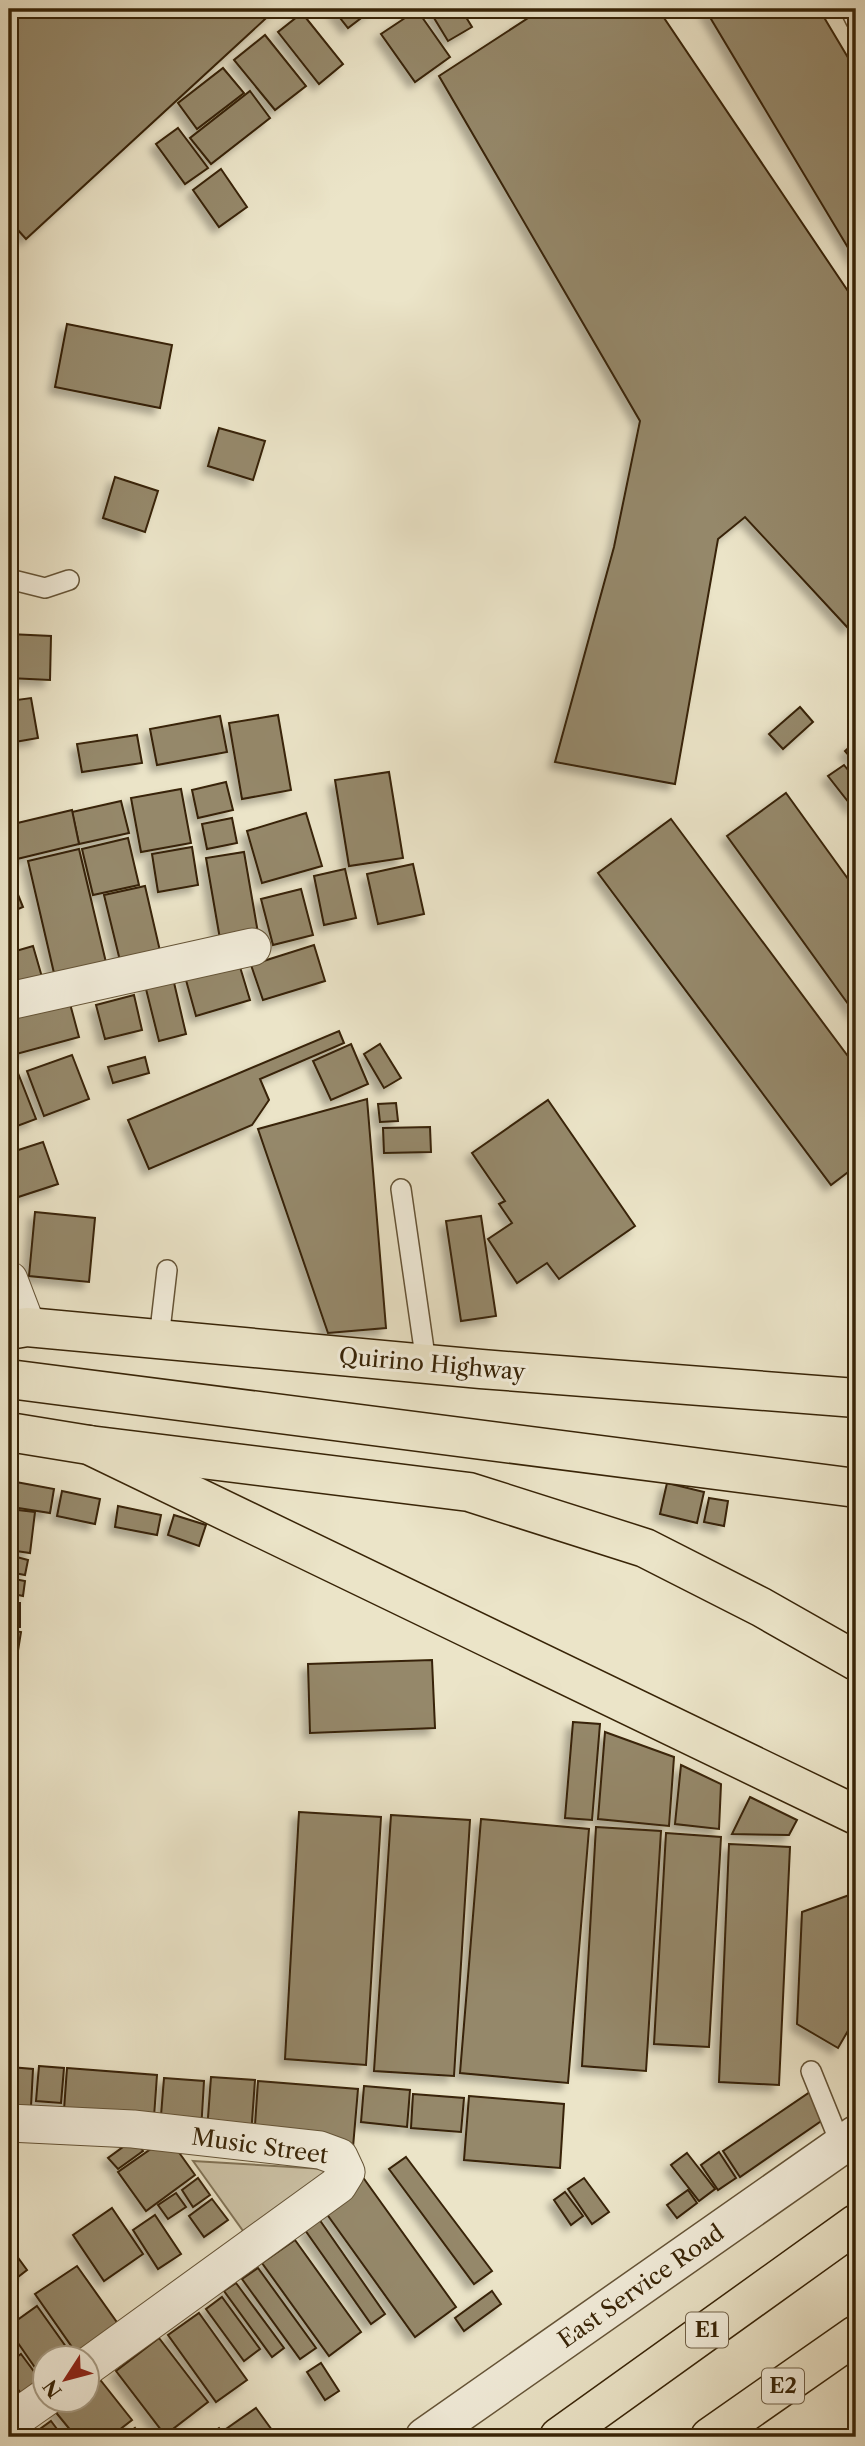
<svg xmlns="http://www.w3.org/2000/svg" width="865" height="2446" font-family="'Libre Caslon Text',serif">
<defs>
<filter id="shadow"><feDropShadow dx="-6" dy="6" stdDeviation="3.5" flood-color="#0004"/></filter>
</defs>
<rect width="100%" height="100%" fill="#ebe4c8"/>
<filter id="stains"><feTurbulence type="fractalNoise" baseFrequency=".00286" numOctaves="4"/><feColorMatrix values="0 0 0 0 .2 0 0 0 0 .09 0 0 0 0 .02 0 0 0 .5 -.17"/></filter>
<radialGradient id="worn" r=".72"><stop offset=".6" stop-color="#630" stop-opacity="0"/><stop offset="1" stop-color="#630" stop-opacity=".3"/></radialGradient>
<polygon fill="#cdc3a7" stroke="#827457" stroke-width="2" points="193,2161 341,2170 251,2242"/>
<g fill="#95886b" stroke="#382407" stroke-width="2" filter="url(#shadow)">
<polygon points="9,9 276,9 26,239 9,220"/>
<polygon points="333,9 373,9 348,28"/>
<polygon points="437,9 461,9 472,27 448,41 431,13"/>
<polygon points="542,9 658,9 856,303 856,621 848,628 745,517 718,539 675,784 555,762 614,547 640,421 439,76"/>
<polygon points="705,9 819,9 856,71 856,261"/>
<polygon points="417,10 450,57 415,82 381,34"/>
<polygon points="302,13 343,64 319,84 278,32"/>
<polygon points="265,35 306,86 275,110 234,60"/>
<polygon points="223,68 244,93 197,129 178,103"/>
<polygon points="250,91 270,118 211,164 190,138"/>
<polygon points="178,128 208,168 185,184 156,144"/>
<polygon points="221,169 247,207 219,227 193,190"/>
<polygon points="67,324 172,345 160,408 55,387"/>
<polygon points="219,428 265,441 253,480 208,466"/>
<polygon points="115,477 158,491 145,532 103,518"/>
<polygon points="9,634 51,636 50,680 9,678"/>
<polygon points="31,698 38,738 9,743 9,701"/>
<polygon points="800,707 813,722 783,749 769,734"/>
<polygon points="278,715 291,790 242,799 229,723"/>
<polygon points="220,716 227,752 157,765 150,729"/>
<polygon points="137,735 142,763 82,772 77,744"/>
<polygon points="856,741 856,764 845,751"/>
<polygon points="844,765 856,780 856,806 853,808 828,776"/>
<polygon points="389,772 403,858 349,866 335,780"/>
<polygon points="226,782 233,810 198,818 192,790"/>
<polygon points="181,789 191,843 141,852 131,798"/>
<polygon points="786,793 856,890 856,1015 727,836"/>
<polygon points="121,801 129,833 79,844 72,812"/>
<polygon points="72,810 79,844 17,859 9,825"/>
<polygon points="306,813 322,866 262,883 247,831"/>
<polygon points="232,818 237,843 207,849 202,824"/>
<polygon points="671,819 856,1067 856,1166 831,1185 598,873"/>
<polygon points="128,838 139,885 93,895 82,849"/>
<polygon points="192,847 198,885 158,892 152,854"/>
<polygon points="79,849 109,975 57,986 28,861"/>
<polygon points="244,852 258,933 220,939 206,858"/>
<polygon points="413,864 424,914 378,924 367,874"/>
<polygon points="345,869 356,918 324,925 314,876"/>
<polygon points="10,875 23,907 9,913 9,876"/>
<polygon points="145,886 163,964 123,973 104,895"/>
<polygon points="301,889 313,935 273,945 261,899"/>
<polygon points="314,945 325,981 263,1000 251,965"/>
<polygon points="33,946 44,984 9,994 9,953"/>
<polygon points="237,957 250,1000 196,1016 184,973"/>
<polygon points="172,974 186,1034 159,1041 144,981"/>
<polygon points="134,995 142,1030 105,1039 96,1005"/>
<polygon points="69,1000 79,1037 9,1056 9,1015"/>
<polygon points="339,1031 344,1043 260,1079 269,1100 252,1125 149,1169 128,1120"/>
<polygon points="351,1044 368,1084 331,1100 313,1061"/>
<polygon points="380,1044 401,1078 384,1088 364,1054"/>
<polygon points="72,1055 89,1099 44,1116 27,1071"/>
<polygon points="145,1057 149,1073 113,1083 108,1067"/>
<polygon points="16,1068 36,1119 9,1129 9,1071"/>
<polygon points="367,1099 386,1328 328,1333 258,1129"/>
<polygon points="548,1100 635,1226 559,1279 547,1263 517,1283 488,1239 512,1223 499,1204 505,1201 472,1153"/>
<polygon points="396,1103 398,1121 380,1122 378,1104"/>
<polygon points="430,1127 431,1152 384,1153 383,1128"/>
<polygon points="43,1142 58,1184 9,1200 9,1153"/>
<polygon points="35,1212 95,1218 89,1282 29,1276"/>
<polygon points="481,1216 496,1316 461,1321 446,1221"/>
<polygon points="16,1482 54,1489 50,1513 12,1507"/>
<polygon points="667,1483 704,1492 697,1523 660,1514"/>
<polygon points="62,1491 100,1499 95,1524 57,1516"/>
<polygon points="709,1498 728,1501 724,1526 704,1522"/>
<polygon points="118,1506 161,1515 157,1535 115,1527"/>
<polygon points="9,1509 35,1512 30,1553 9,1550"/>
<polygon points="174,1515 206,1525 199,1546 168,1535"/>
<polygon points="9,1555 28,1560 25,1575 9,1572"/>
<polygon points="9,1578 25,1581 23,1596 9,1593"/>
<rect x="9" y="1603" width="11" height="24"/>
<polygon points="9,1630 21,1632 16,1663 9,1662"/>
<polygon points="432,1660 435,1728 310,1733 308,1664"/>
<polygon points="573,1722 600,1724 592,1820 565,1818"/>
<polygon points="605,1732 674,1757 669,1826 598,1819"/>
<polygon points="681,1765 721,1784 719,1829 675,1824"/>
<polygon points="750,1797 797,1820 789,1835 732,1834"/>
<polygon points="299,1812 381,1817 366,2065 285,2059"/>
<polygon points="391,1815 470,1820 454,2076 374,2071"/>
<polygon points="481,1819 589,1829 568,2083 460,2073"/>
<polygon points="596,1827 661,1831 646,2071 582,2066"/>
<polygon points="666,1833 721,1837 709,2047 654,2044"/>
<polygon points="729,1844 790,1847 779,2085 719,2082"/>
<polygon points="855,1893 856,2017 838,2048 797,2024 802,1912"/>
<polygon points="39,2066 64,2068 61,2103 36,2101"/>
<polygon points="10,2067 33,2069 31,2107 9,2105"/>
<polygon points="67,2068 157,2075 154,2117 64,2110"/>
<polygon points="211,2077 255,2080 251,2135 207,2131"/>
<polygon points="164,2078 204,2081 201,2131 160,2128"/>
<polygon points="258,2081 358,2089 353,2147 254,2140"/>
<polygon points="364,2086 410,2090 407,2127 361,2122"/>
<polygon points="810,2092 827,2117 740,2177 723,2151"/>
<polygon points="413,2094 464,2098 461,2132 411,2128"/>
<polygon points="469,2096 564,2104 560,2168 464,2160"/>
<polygon points="168,2137 195,2175 146,2211 118,2172"/>
<polygon points="134,2139 143,2151 118,2169 108,2158"/>
<polygon points="719,2152 736,2178 718,2190 701,2165"/>
<polygon points="687,2153 715,2189 699,2201 671,2165"/>
<polygon points="406,2157 492,2271 474,2284 389,2169"/>
<polygon points="362,2176 456,2307 415,2337 321,2206"/>
<polygon points="198,2178 210,2195 193,2207 182,2190"/>
<polygon points="584,2178 609,2212 592,2224 568,2189"/>
<polygon points="688,2190 697,2203 677,2218 667,2205"/>
<polygon points="565,2192 583,2216 571,2225 554,2200"/>
<polygon points="176,2193 186,2207 168,2219 158,2205"/>
<polygon points="212,2199 228,2220 204,2237 189,2216"/>
<polygon points="112,2208 143,2254 104,2281 73,2235"/>
<polygon points="155,2215 181,2254 158,2269 133,2230"/>
<polygon points="319,2219 385,2314 371,2324 305,2230"/>
<polygon points="295,2240 361,2332 329,2356 262,2263"/>
<polygon points="11,2248 27,2270 9,2284 9,2249"/>
<polygon points="77,2266 121,2328 79,2357 35,2294"/>
<polygon points="258,2268 316,2348 300,2359 242,2279"/>
<polygon points="236,2283 284,2348 272,2357 224,2291"/>
<polygon points="492,2291 501,2304 464,2331 455,2318"/>
<polygon points="222,2297 260,2349 244,2361 206,2309"/>
<polygon points="37,2306 74,2358 46,2358 45,2382 9,2330 9,2326"/>
<polygon points="199,2313 247,2380 216,2402 168,2335"/>
<polygon points="159,2338 208,2402 165,2435 116,2371"/>
<polygon points="21,2354 44,2385 25,2399 9,2377 9,2363"/>
<polygon points="321,2363 339,2391 325,2400 307,2372"/>
<polygon points="98,2377 132,2420 110,2437 76,2437 49,2404 53,2400 88,2400 88,2385"/>
<polygon points="256,2408 277,2437 232,2437 226,2429"/>
<polygon points="51,2421 63,2437 29,2437"/>
<polygon points="135,2428 141,2437 122,2437"/>
<polygon points="219,2428 226,2437 206,2437"/>
</g>
<g fill="none" stroke-linecap="round" stroke-linejoin="round">
<defs>
<g id="service">
<polyline points="850,9 856,21"/>
<polyline points="9,579 45,588 69,580"/>
<polyline points="401,1189 426,1363"/>
<polyline points="159,1339 167,1270"/>
<polyline points="811,2071 841,2145"/>
</g>
<g id="minor">
<polyline points="9,1001 252,947"/>
<polyline points="9,1280 27,1327"/>
<polyline points="9,2123 133,2129 320,2150 339,2157 346,2172 338,2185 88,2366"/>
<polyline points="9,2423 46,2397"/>
</g>
<polyline id="tertiary" points="425,2437 856,2135"/>
<g id="primary">
<polyline points="9,1330 27,1327 481,1369 856,1398"/>
<polyline points="9,1432 89,1445 856,1815"/>
</g>
<g id="trunk">
<polyline points="9,1379 856,1488"/>
<polyline points="89,1445 469,1492 645,1548 761,1607 856,1661"/>
</g>
<g id="motorway">
<polyline points="559,2437 856,2224"/>
<polyline points="710,2437 856,2335"/>
</g>
</defs>
<use href="#service" stroke="#655437" stroke-width="22"/>
<use href="#minor" stroke="#655437" stroke-width="39"/>
<use href="#tertiary" stroke="#655437" stroke-width="41"/>
<use href="#primary" stroke="#382407" stroke-width="41"/>
<use href="#trunk" stroke="#382407" stroke-width="41"/>
<use href="#motorway" stroke="#382407" stroke-width="41"/>
<use href="#service" stroke="#f2eddb" stroke-width="19"/>
<use href="#minor" stroke="#f2eddb" stroke-width="37"/>
<use href="#tertiary" stroke="#f2eddb" stroke-width="38"/>
<use href="#primary" stroke="#ebe4c8" stroke-width="38"/>
<use href="#trunk" stroke="#ebe4c8" stroke-width="38"/>
<use href="#motorway" stroke="#ebe4c8" stroke-width="38"/>
</g>
<g text-anchor="middle" stroke-width="6" stroke-linejoin="round" paint-order="stroke">
<g fill="#f2eddb" stroke="#706047" stroke-width="2">
<rect x="686" y="2312.5" width="42" height="35" rx="5"/>
<rect x="762" y="2368.5" width="42" height="35" rx="5"/>
</g>
<g font-size="21" font-weight="bold" fill="#382407">
<text x="707" y="2337">E1</text>
<text x="783" y="2393">E2</text>
</g>
<g font-size="23" fill="#382407" stroke="#f2eddb">
<text transform="translate(432 1364) rotate(5)" y="8">Quirino Highway</text>
<text transform="translate(260 2146) rotate(8)" y="8">Music Street</text>
<text transform="translate(641 2286) rotate(-35)" y="8">East Service Road</text>
</g>
</g>
<rect width="865" height="2446" fill="none" stroke="#ebe4c8" stroke-width="35"/>
<rect x="10" y="10" width="844" height="2425" fill="none" stroke="#382407" stroke-width="3.5"/>
<rect x="18" y="18" width="830" height="2411" fill="none" stroke="#382407" stroke-width="2"/>
<g transform="translate(66 2379) rotate(234)"><circle r="33" fill="#f2eddb" stroke="#a89d86" stroke-width="2"/>
<path d="M0-5L12 26L0 18L-12 26Z" fill="#8f2418"/>
<text y="-10" font-size="19" font-weight="bold" text-anchor="middle" fill="#382407">N</text>
</g>
<rect width="100%" height="100%" filter="url(#stains)"/>
<rect width="100%" height="100%" fill="url(#worn)"/>
</svg>
